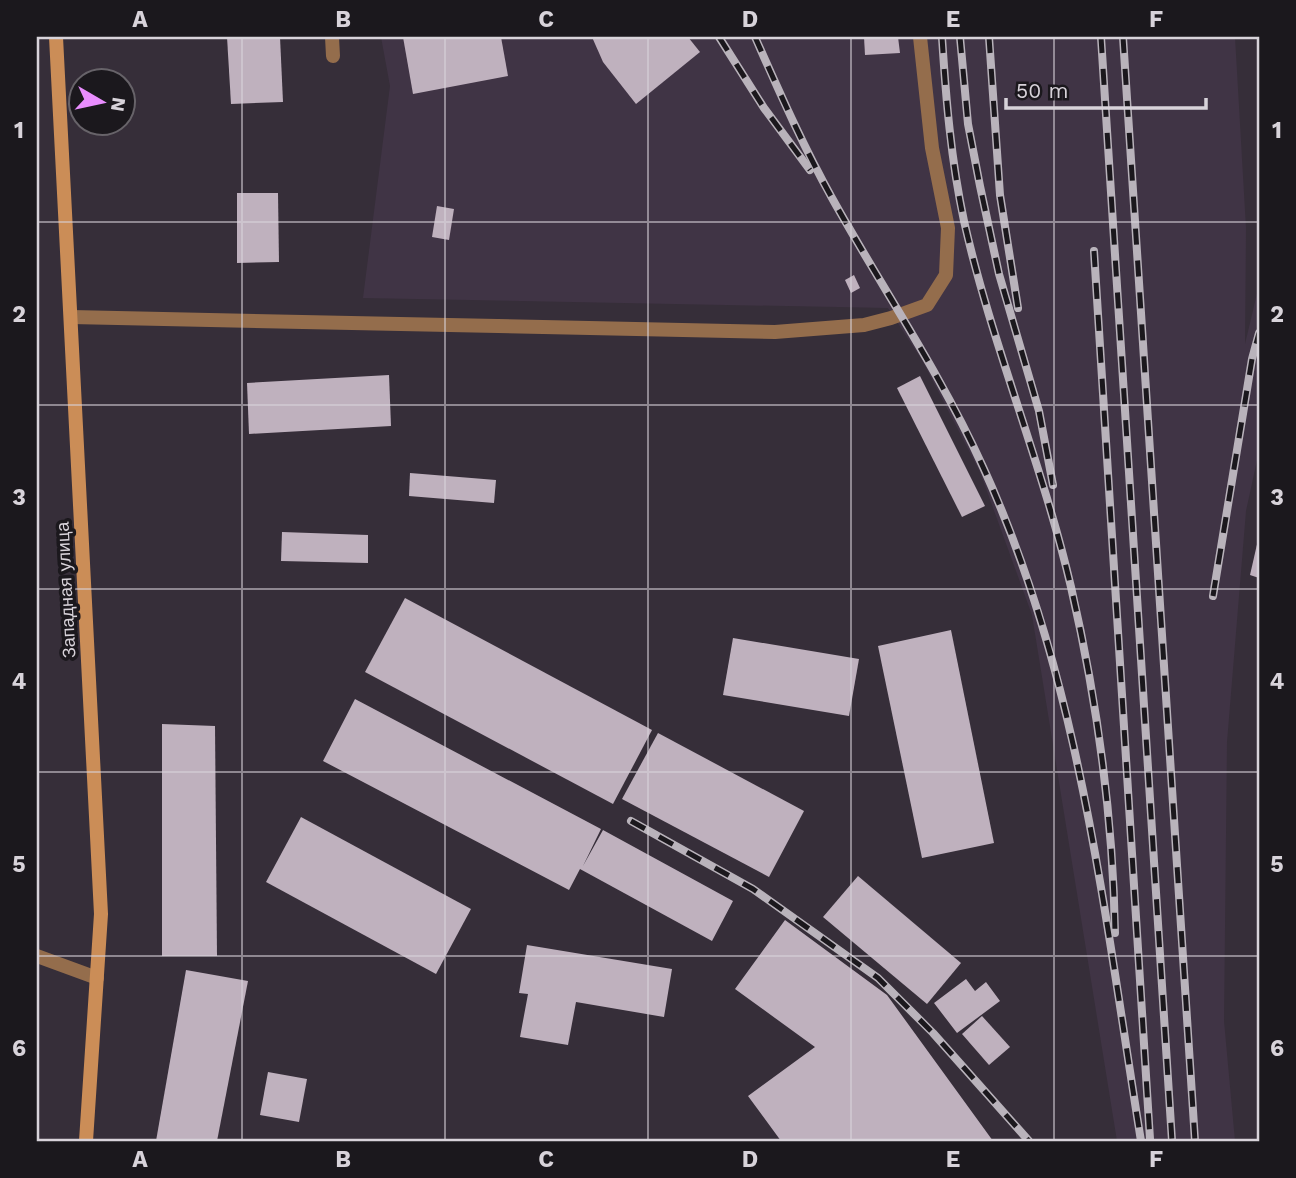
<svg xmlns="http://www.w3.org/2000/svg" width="1296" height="1178" font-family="'Work Sans',sans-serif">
<rect width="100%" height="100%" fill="#362e39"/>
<polygon fill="#403445" points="381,37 1235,37 1246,228 1245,344 1259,285 1259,451 1246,511 1227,742 1224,1021 1235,1141 1117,1141 1032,615 980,472 922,360 888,308 363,298 390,86"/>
<g fill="#bfb1be">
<polygon points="227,37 280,37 283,102 231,104"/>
<polygon points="403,37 501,37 508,76 413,94"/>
<polygon points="592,37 688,37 700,52 636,104 603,62"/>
<polygon points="864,37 898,37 900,53 865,55"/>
<polygon points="237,193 278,193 279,262 237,263"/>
<polygon points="437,206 454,209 449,240 432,237"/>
<polygon points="854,275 860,288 851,293 845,280"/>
<polygon points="389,375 391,426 249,434 247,383"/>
<polygon points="920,376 985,506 962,517 897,388"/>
<polygon points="410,473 496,480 494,503 409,496"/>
<polygon points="282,532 368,535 368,563 281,561"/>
<polygon points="1258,540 1259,541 1259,578 1250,575"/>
<polygon points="405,598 652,730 613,804 365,672"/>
<polygon points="951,630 994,843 922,858 878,646"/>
<polygon points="733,638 859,659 849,716 723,695"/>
<polygon points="355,699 601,829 583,866 603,830 733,901 712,941 580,869 569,890 323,761"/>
<polygon points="162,724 215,726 217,956 162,956"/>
<polygon points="658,733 804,811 769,877 622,799"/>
<polygon points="301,817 471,909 436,974 266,882"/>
<polygon points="858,876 961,963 927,1004 823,917"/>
<polygon points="785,920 887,995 993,1141 781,1141 748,1096 815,1047 735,989"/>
<polygon points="527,945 672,969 664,1017 576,1002 568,1045 520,1037 528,994 519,993"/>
<polygon points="186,970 248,981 217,1141 156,1141"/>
<polygon points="966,979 975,991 986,982 1000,1001 957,1033 934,1003"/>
<polygon points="982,1016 1010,1047 989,1065 962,1034"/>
<polygon points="268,1072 307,1079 299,1122 260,1115"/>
</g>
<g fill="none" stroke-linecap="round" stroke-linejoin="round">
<g stroke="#946d4c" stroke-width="14">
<polyline points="332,37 333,56"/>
<polyline points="71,317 775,332 864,325 891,318 927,305 946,275 948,228 932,148 920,37"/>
<polyline points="37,956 97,978"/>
</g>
<polyline stroke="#cb8d57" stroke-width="14" points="56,37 101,914 86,1141"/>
<defs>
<g id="rail">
<polyline points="719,37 764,108 810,170"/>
<path d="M 755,37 C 779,91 803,146 832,198 C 882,288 940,372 983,467 C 1080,679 1104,913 1141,1141"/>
<path d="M 942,37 C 946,99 951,160 964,221 C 992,345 1042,463 1071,587 C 1097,700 1113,817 1115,933"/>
<polyline points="960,37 968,124 980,186 999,274 1039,411 1053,485"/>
<polyline points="989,37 1000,195 1018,308"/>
<polyline points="1101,37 1172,1141"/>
<polyline points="1123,37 1195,1141"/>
<polyline points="1094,251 1150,1139"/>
<polyline points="1213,596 1252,359 1259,333"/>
<polyline points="631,821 753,889 878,978 933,1033 1029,1141"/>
</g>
</defs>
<use href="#rail" stroke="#b9b3bb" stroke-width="8"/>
<use href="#rail" stroke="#1b181d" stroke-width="5" stroke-dasharray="16" stroke-linecap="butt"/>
</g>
<path fill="none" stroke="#d8d3da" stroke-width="2" stroke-opacity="0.55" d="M 242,37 L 242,1141M 445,37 L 445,1141M 648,37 L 648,1141M 851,37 L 851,1141M 1054,37 L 1054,1141M 37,222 L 1259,222M 37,405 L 1259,405M 37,589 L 1259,589M 37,772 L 1259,772M 37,956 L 1259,956"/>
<g text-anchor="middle" stroke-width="7" stroke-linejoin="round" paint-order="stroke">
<g font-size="18" fill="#d8d3da" stroke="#1b181d">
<text transform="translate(66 590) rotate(-93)" y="6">Западная улица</text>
</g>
</g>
<rect width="1296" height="1178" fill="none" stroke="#1b181d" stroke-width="77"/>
<g transform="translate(102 102) rotate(99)"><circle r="33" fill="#1b181d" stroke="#676369" stroke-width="2"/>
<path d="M0-5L12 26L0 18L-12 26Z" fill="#e98dfe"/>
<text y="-10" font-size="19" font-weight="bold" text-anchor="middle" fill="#d8d3da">N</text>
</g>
<path d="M1006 98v10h200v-10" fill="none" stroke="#d8d3da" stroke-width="3.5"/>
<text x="1016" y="98" font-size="21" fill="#d8d3da" stroke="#1b181d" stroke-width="5" paint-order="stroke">50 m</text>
<rect x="38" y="38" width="1220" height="1102" fill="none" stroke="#d8d3da" stroke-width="2.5"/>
<g font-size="23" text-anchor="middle" font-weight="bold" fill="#d8d3da">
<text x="140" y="27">A</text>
<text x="343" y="27">B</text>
<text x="546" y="27">C</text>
<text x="750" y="27">D</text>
<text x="953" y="27">E</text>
<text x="1156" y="27">F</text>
<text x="19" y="138">1</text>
<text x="1277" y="138">1</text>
<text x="19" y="322">2</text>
<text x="1277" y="322">2</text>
<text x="19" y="505">3</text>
<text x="1277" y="505">3</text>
<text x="19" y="689">4</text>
<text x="1277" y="689">4</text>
<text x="19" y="872">5</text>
<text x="1277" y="872">5</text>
<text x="19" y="1056">6</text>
<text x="1277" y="1056">6</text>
<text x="140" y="1167">A</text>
<text x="343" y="1167">B</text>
<text x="546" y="1167">C</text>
<text x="750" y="1167">D</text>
<text x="953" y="1167">E</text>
<text x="1156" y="1167">F</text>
</g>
</svg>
